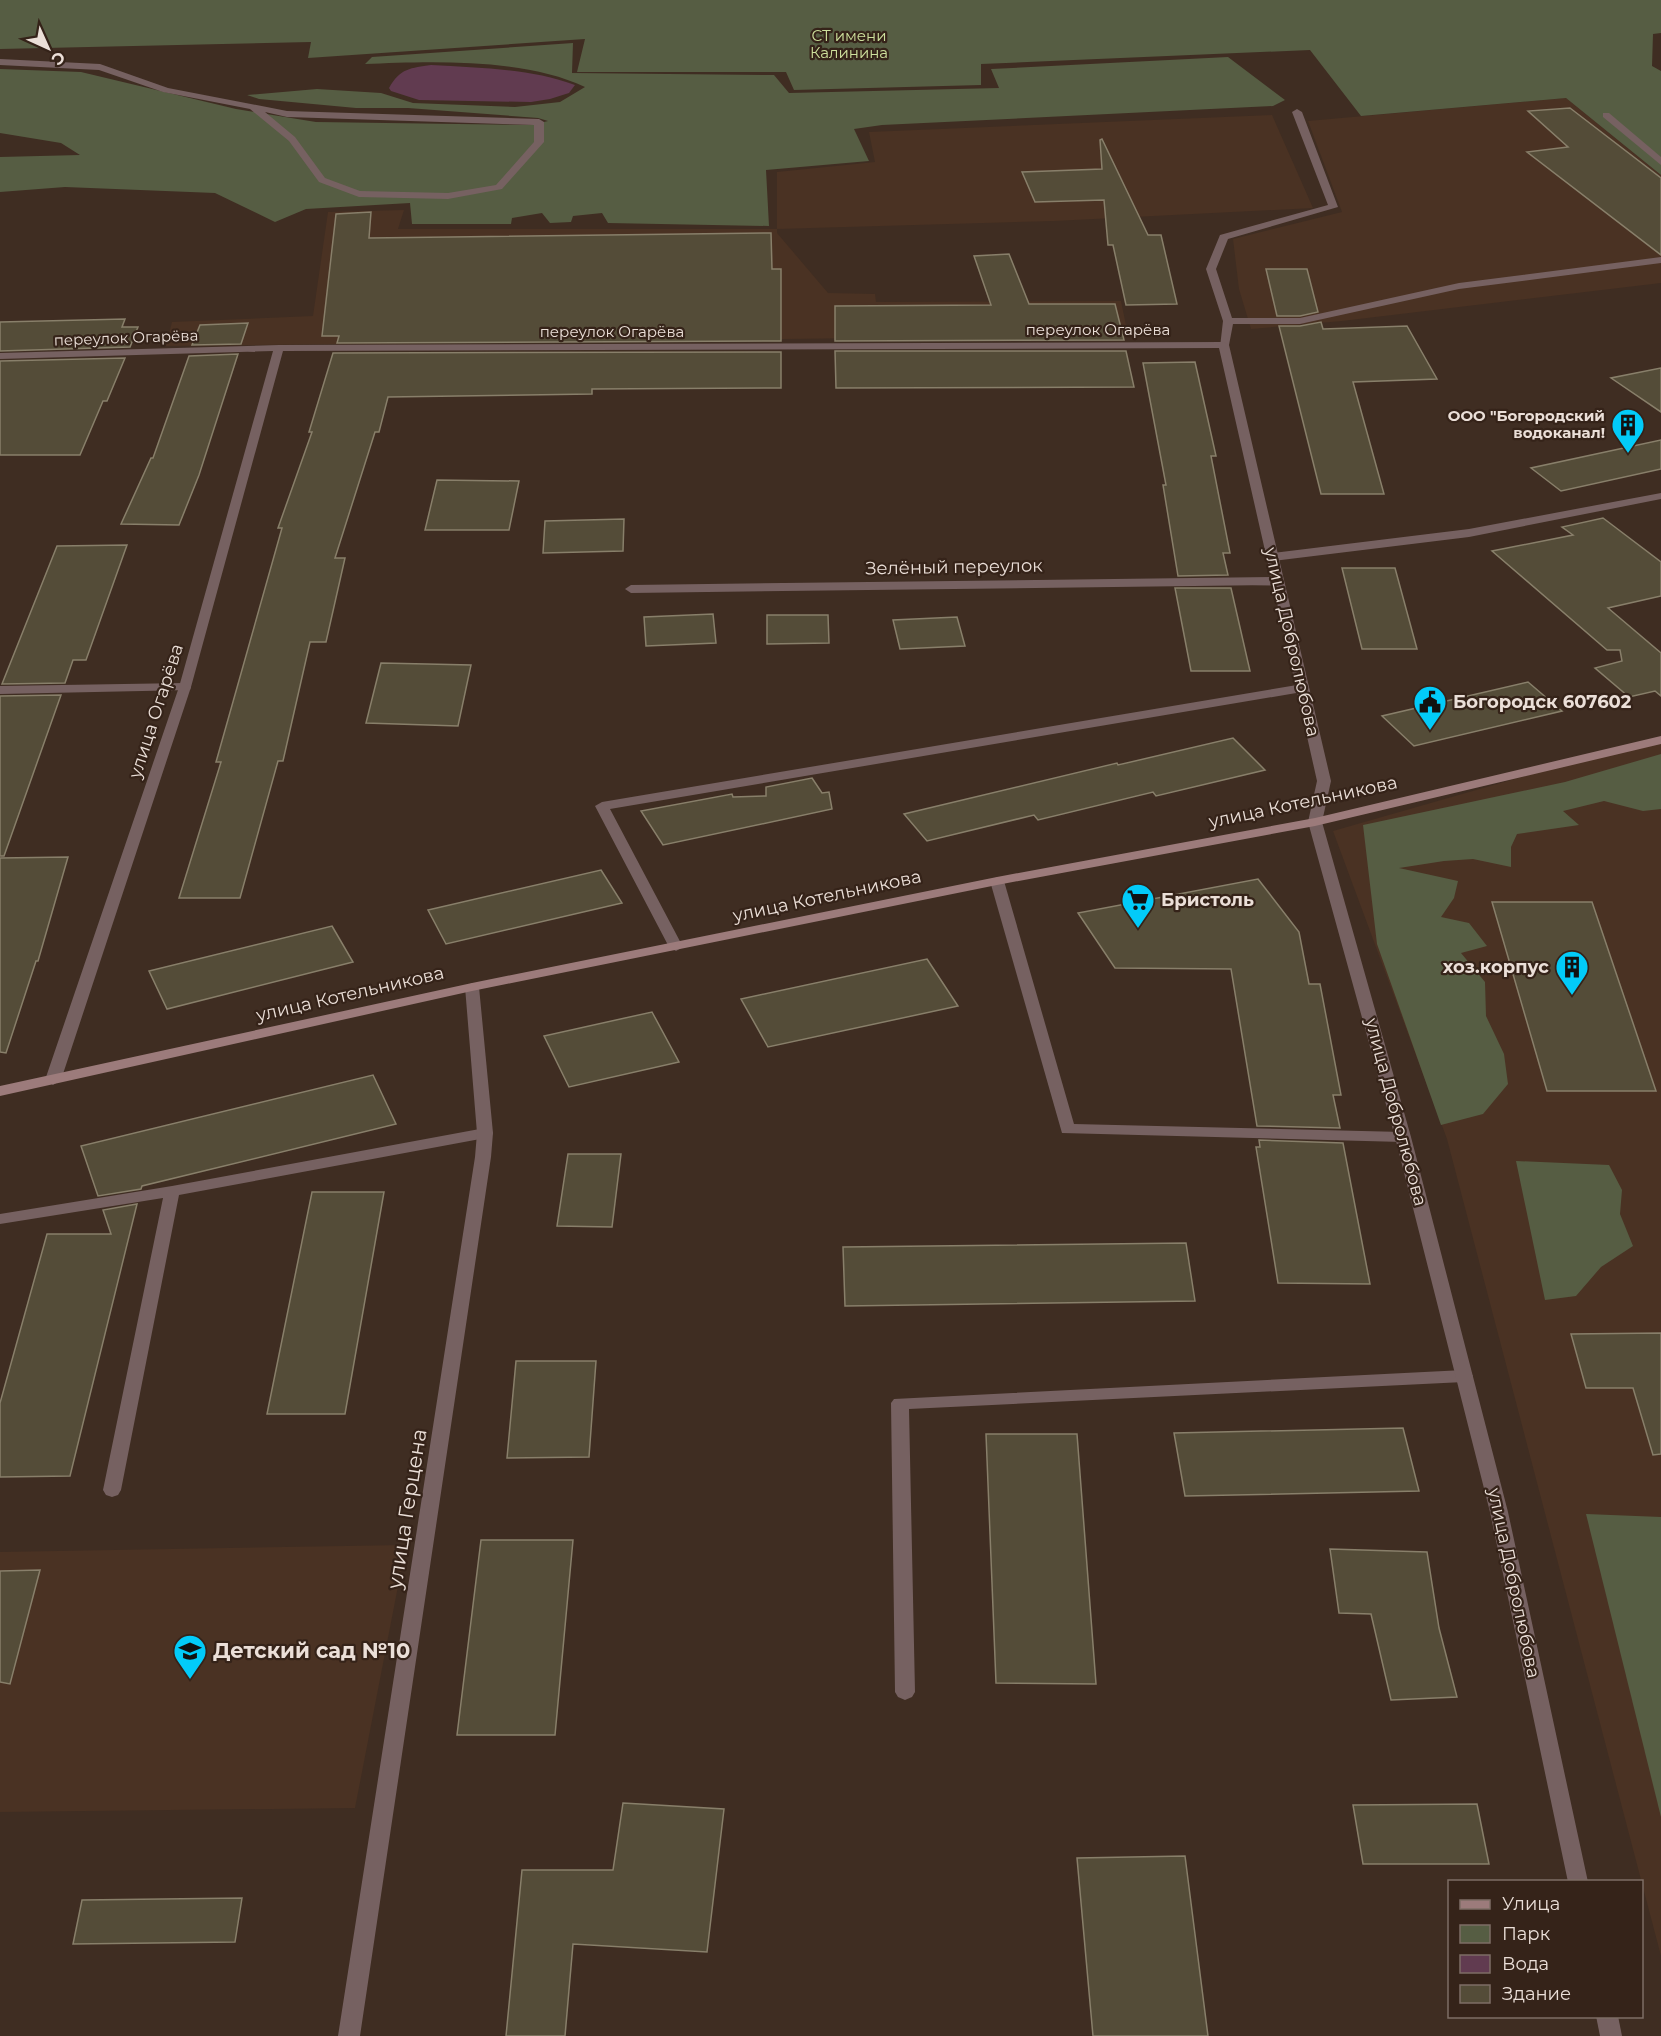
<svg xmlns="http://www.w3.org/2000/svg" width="1661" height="2036" font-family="Montserrat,sans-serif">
<rect width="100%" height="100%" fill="#3f2d22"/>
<g fill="#4a3223">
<polygon points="1566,98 1661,175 1661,283 1342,321 1251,329 1239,289 1233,239 1342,212 1308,121"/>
<polygon points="1272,115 1313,208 1054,221 777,229 777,233 828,293 875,294 876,302 1121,301 1128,335 166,346 172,322 313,316 328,212 404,210 398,229 777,229 777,172 875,162 869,132"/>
<polygon points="1661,743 1661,1956 1447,1139 1333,831 1605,753"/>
<polygon points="406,1545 355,1808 0,1812 0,1552"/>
</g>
<g fill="#565d43">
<polygon points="0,0 1661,0 1661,33 1653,34 1652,66 1661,71 1661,175 1566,98 1361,116 1310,50 981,64 981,85 794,90 786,72 577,72 585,39 308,58 311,42 0,49"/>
<path d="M 573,43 L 572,73 L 774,75 L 789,93 L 999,88 L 991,69 L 1228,57 L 1285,100 L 1273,106 L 882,125 L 854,129 L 869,161 L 766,170 L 769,226 L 608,223 L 602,213 L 573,216 L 571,222 L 550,223 L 542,213 L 512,218 L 511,224 L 412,224 L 410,203 L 306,209 L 275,222 L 215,193 L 65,187 L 0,192 L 0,157 L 80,155 L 61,143 L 0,133 L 0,69 L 81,72 L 236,109 L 316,122 L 532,125 L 548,121 L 538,118 L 408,108 L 356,108 L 259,99 L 247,95 L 317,89 L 381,93 L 413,103 L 515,107 L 560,102 L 585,87 C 525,58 431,61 365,64 L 372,57 Z"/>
<polygon points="1661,754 1661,809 1643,811 1604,801 1563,811 1579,825 1517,834 1511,847 1511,867 1473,859 1444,861 1399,868 1458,881 1454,898 1441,917 1469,923 1487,946 1461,953 1485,982 1486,1016 1504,1054 1508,1084 1483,1114 1441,1125 1377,944 1363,825 1565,782"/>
<polygon points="1516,1161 1609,1165 1622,1190 1620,1214 1633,1246 1601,1267 1576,1296 1545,1300"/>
<polygon points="1586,1514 1661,1517 1661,1817"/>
</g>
<path fill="#613b50" d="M 431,65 C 479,68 530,68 575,85 L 569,93 L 550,99 L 531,102 L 419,100 L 391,91 L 389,88 C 400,68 411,68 431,65 Z"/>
<g fill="#544c38" stroke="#887f6a" stroke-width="1.5">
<polygon points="1570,108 1661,178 1661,255 1527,152 1568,147 1528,111"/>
<polygon points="1102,139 1148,235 1161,235 1177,304 1126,305 1113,245 1108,245 1104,200 1035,202 1022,172 1102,169 1100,140"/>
<polygon points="371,212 369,238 771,233 772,269 781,269 781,341 337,343 339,336 322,336 336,214"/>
<polygon points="1009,254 1029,304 1115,304 1124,340 835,341 835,306 991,305 974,256"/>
<polygon points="1266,269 1307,269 1318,312 1300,316 1277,316"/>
<polygon points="125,319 122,327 138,327 130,347 0,351 0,322"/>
<polygon points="1321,322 1323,329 1407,326 1437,379 1353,382 1384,494 1321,494 1279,326 1300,326"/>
<polygon points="248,323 241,344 192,345 200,325"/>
<polygon points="835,351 1126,351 1134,387 836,388"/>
<polygon points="781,352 781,388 592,389 592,394 388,397 379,432 375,432 335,558 345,558 326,642 310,642 283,761 278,761 240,898 179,898 221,762 216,762 282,528 278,528 312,432 309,432 333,353"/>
<polygon points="238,354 199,475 179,525 121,524 151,458 153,458 189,356"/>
<polygon points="125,358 107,401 103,401 80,455 0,455 0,361"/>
<polygon points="1195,362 1216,456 1211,456 1230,553 1223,553 1228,575 1178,576 1163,485 1166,485 1143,363"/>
<polygon points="1661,368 1661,412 1611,378"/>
<polygon points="1661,440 1661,469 1561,491 1531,468"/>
<polygon points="437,480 519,481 509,530 425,530"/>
<polygon points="1603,518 1661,562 1661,596 1608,608 1661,653 1661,696 1655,691 1629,697 1595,668 1622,661 1620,650 1607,650 1492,551 1573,535 1562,527"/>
<polygon points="624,519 623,551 543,553 545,521"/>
<polygon points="127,545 86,660 73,660 65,683 2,684 57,546"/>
<polygon points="1342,568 1395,568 1417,649 1362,649"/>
<polygon points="1175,588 1231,588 1250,671 1191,671"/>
<polygon points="713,614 716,643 646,646 644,617"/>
<polygon points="767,615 828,615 829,643 767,644"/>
<polygon points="957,617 965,646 900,649 893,620"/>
<polygon points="381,663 471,665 458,726 366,723"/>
<polygon points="1528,682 1562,711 1414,746 1382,716"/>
<polygon points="61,695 4,856 0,856 0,696"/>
<polygon points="1233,738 1265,770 1156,796 1153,792 1038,820 1034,815 927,841 904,814 1117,763 1118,765"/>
<polygon points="812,778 822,793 829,792 832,809 663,845 641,811 732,794 733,797 766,796 766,787"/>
<polygon points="68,857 38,961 36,961 6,1053 0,1052 0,858"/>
<polygon points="601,870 622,903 446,944 428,910"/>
<polygon points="1258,879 1299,932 1309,984 1320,984 1341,1095 1333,1095 1340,1128 1257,1126 1231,969 1115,968 1078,913"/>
<polygon points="1492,902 1592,902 1656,1091 1547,1091"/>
<polygon points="332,926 353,962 167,1009 149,971"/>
<polygon points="927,959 958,1006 768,1047 741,999"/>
<polygon points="652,1012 679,1062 569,1087 544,1036"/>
<polygon points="373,1075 396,1124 142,1186 141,1189 98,1196 81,1146"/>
<polygon points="1259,1140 1343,1143 1370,1284 1278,1283 1256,1147 1260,1147"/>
<polygon points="568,1154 621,1154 612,1227 557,1226"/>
<polygon points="312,1192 384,1192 345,1414 267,1414"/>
<polygon points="137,1204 70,1476 0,1477 0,1403 47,1234 111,1234 103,1210"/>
<polygon points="1186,1243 1195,1301 845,1306 843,1247"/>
<polygon points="1661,1333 1661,1454 1653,1455 1633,1388 1586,1388 1571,1334"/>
<polygon points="516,1361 596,1361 589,1457 507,1458"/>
<polygon points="1403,1428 1419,1491 1185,1496 1174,1433"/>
<polygon points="986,1434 1077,1434 1096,1684 996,1683"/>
<polygon points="481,1540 573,1540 555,1735 457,1735"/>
<polygon points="1330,1549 1427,1552 1439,1628 1457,1697 1391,1700 1371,1614 1339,1613"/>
<polygon points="40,1570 10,1684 0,1682 0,1571"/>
<polygon points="623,1803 724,1809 707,1952 573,1944 565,2036 506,2036 522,1870 613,1870"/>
<polygon points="1477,1804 1489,1864 1363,1864 1353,1805"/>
<polygon points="1185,1856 1208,2036 1093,2036 1077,1858"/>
<polygon points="242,1898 235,1942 73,1944 82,1900"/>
</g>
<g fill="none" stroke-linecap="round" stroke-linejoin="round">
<g fill="#766161" fill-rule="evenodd">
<path d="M 0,59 L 100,64 L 168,88 L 287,111 L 539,119 L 544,122 L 544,142 L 502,189 L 448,199 L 359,197 L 319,182 L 289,141 L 250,109 L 163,92 L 99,70 L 0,65 ZM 265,112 L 287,117 L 534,125 L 534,142 L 496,185 L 448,193 L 360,191 L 325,178 L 295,137 Z"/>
<polygon points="1297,109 1302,112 1338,207 1228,239 1216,269 1232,318 1300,318 1459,283 1661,257 1661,263 1459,289 1300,324 1233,324 1229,345 1228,347 1220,347 1223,321 1206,269 1220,235 1328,205 1292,112"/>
<polygon points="1603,113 1609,113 1661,157 1661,165 1603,117"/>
<polygon points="1661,493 1661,499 1469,537 1273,561 1267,557 1273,553 1469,529"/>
<polygon points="185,683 191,687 190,690 0,694 0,686"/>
<polygon points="1303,684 1308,685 1309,688 1308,691 610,809 683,947 676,951 669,947 595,806 602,802"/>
<polygon points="997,877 1004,881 1074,1124 1403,1132 1411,1137 1403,1142 1062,1133 990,881"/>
<polygon points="485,1128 491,1129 493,1133 491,1137 179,1195 121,1490 118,1495 112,1497 106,1495 103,1490 163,1198 0,1224 0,1214 172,1186"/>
<polygon points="1464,1370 1470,1372 1473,1376 1470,1380 1464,1382 909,1409 915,1692 912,1697 905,1700 898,1697 895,1692 891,1403 894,1399"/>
</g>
<g fill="#766161" fill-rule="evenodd">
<polygon points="1224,342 1229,345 1331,781 1322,822 1411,1137 1508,1512 1588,1882 1568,1882 1490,1512 1395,1137 1308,822 1317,781 1273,585 631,593 625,589 631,585 1271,577 1219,348 283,351 191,687 61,1080 53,1085 45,1080 179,687 273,351 0,359 0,353 279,345"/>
<polygon points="472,983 479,987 493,1133 491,1157 360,2036 338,2036 475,1157 477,1133 465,987"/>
<polygon points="1596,2016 1618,2016 1622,2036 1600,2036"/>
</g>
<polygon fill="#9c7b7b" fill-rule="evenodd" points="1661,736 1661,744 1315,826 997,885 472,991 0,1096 0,1086 472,983 997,877 1315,818"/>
</g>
<defs>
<symbol id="building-pin" viewBox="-11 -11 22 30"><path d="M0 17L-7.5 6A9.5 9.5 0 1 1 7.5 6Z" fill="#02cbf9" stroke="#352319"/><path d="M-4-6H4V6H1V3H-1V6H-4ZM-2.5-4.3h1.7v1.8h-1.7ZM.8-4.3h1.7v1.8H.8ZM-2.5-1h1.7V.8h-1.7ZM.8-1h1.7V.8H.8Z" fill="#111"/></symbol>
<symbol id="civic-pin" viewBox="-11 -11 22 30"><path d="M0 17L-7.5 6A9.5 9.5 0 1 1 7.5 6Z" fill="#02cbf9" stroke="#352319"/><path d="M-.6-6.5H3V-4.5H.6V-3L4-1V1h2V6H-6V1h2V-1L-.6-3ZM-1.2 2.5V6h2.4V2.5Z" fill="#111"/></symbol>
<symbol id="supermarket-pin" viewBox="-11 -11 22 30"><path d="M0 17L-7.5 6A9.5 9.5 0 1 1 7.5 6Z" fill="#02cbf9" stroke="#352319"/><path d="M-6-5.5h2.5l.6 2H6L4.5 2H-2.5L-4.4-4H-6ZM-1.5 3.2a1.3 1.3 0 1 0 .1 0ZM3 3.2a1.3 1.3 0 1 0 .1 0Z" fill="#111"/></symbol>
<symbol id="school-pin" viewBox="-11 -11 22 30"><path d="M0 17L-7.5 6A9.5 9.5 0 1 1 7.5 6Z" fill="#02cbf9" stroke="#352319"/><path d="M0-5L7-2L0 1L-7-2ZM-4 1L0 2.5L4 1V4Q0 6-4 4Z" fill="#111"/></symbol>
</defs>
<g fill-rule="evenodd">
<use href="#building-pin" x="1609" y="406" width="38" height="52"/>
<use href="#civic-pin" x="1411" y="683" width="38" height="52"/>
<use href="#supermarket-pin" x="1119" y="881" width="38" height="52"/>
<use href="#building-pin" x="1553" y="948" width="38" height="52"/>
<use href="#school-pin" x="171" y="1632" width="38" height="52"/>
</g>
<g text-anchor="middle" stroke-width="4.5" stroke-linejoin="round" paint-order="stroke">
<g font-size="15" fill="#cee19d" stroke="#352319">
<text x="849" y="41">СТ имени<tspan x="849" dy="17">Калинина</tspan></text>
</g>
<g font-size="15" fill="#ebdfd8" stroke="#352319">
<text x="1098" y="335">переулок Огарёва</text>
<text x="612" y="337">переулок Огарёва</text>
<text transform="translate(126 338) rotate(-2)" y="5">переулок Огарёва</text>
</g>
<g font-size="15" font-weight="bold" fill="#ebdfd8" stroke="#352319" text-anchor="end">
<text x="1605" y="421">ООО "Богородский<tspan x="1605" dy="17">водоканал!</tspan></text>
</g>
<g font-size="18" fill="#ebdfd8" stroke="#352319">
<text transform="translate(954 567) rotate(-1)" y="6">Зелёный переулок</text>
<text transform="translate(1292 642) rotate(77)" y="6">улица Добролюбова</text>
<text transform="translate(156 711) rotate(-72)" y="6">улица Огарёва</text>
<text transform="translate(1303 802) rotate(-12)" y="6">улица Котельникова</text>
<text transform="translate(827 896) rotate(-12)" y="6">улица Котельникова</text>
<text transform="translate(350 994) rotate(-13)" y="6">улица Котельникова</text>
<text transform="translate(1396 1112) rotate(75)" y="6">улица Добролюбова</text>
<text transform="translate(1514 1583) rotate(78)" y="6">улица Добролюбова</text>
</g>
<g font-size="18" font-weight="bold" fill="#ebdfd8" stroke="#352319" text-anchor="start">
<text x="1453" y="708">Богородск 607602</text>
<text x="1161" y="906">Бристоль</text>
<text x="1549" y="973" text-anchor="end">хоз.корпус</text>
</g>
<g font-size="21" fill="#ebdfd8" stroke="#352319">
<text transform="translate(407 1509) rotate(-81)" y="7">улица Герцена</text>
</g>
<g font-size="21" font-weight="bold" fill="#ebdfd8" stroke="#352319" text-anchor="start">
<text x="213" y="1658">Детский сад №10</text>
</g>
</g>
<rect x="1448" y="1880" width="195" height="138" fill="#352319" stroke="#7e6e65" stroke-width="1.5"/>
<rect x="1460" y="1900" width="30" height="9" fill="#9c7b7b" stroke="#7e6e65" stroke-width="1.5"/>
<text x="1502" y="1910" font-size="18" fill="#ebdfd8">Улица</text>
<rect x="1460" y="1925" width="30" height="18" fill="#565d43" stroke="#7e6e65" stroke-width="1.5"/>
<text x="1502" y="1940" font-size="18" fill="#ebdfd8">Парк</text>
<rect x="1460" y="1955" width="30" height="18" fill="#613b50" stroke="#7e6e65" stroke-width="1.5"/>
<text x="1502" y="1970" font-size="18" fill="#ebdfd8">Вода</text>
<rect x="1460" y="1985" width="30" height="18" fill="#544c38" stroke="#7e6e65" stroke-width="1.5"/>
<text x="1502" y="2000" font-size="18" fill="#ebdfd8">Здание</text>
<g transform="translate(48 48) rotate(135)" stroke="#352319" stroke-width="4.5" paint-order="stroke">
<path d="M0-4.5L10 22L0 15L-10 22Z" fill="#ebdfd8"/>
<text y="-9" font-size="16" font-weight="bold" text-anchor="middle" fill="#ebdfd8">С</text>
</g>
</svg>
